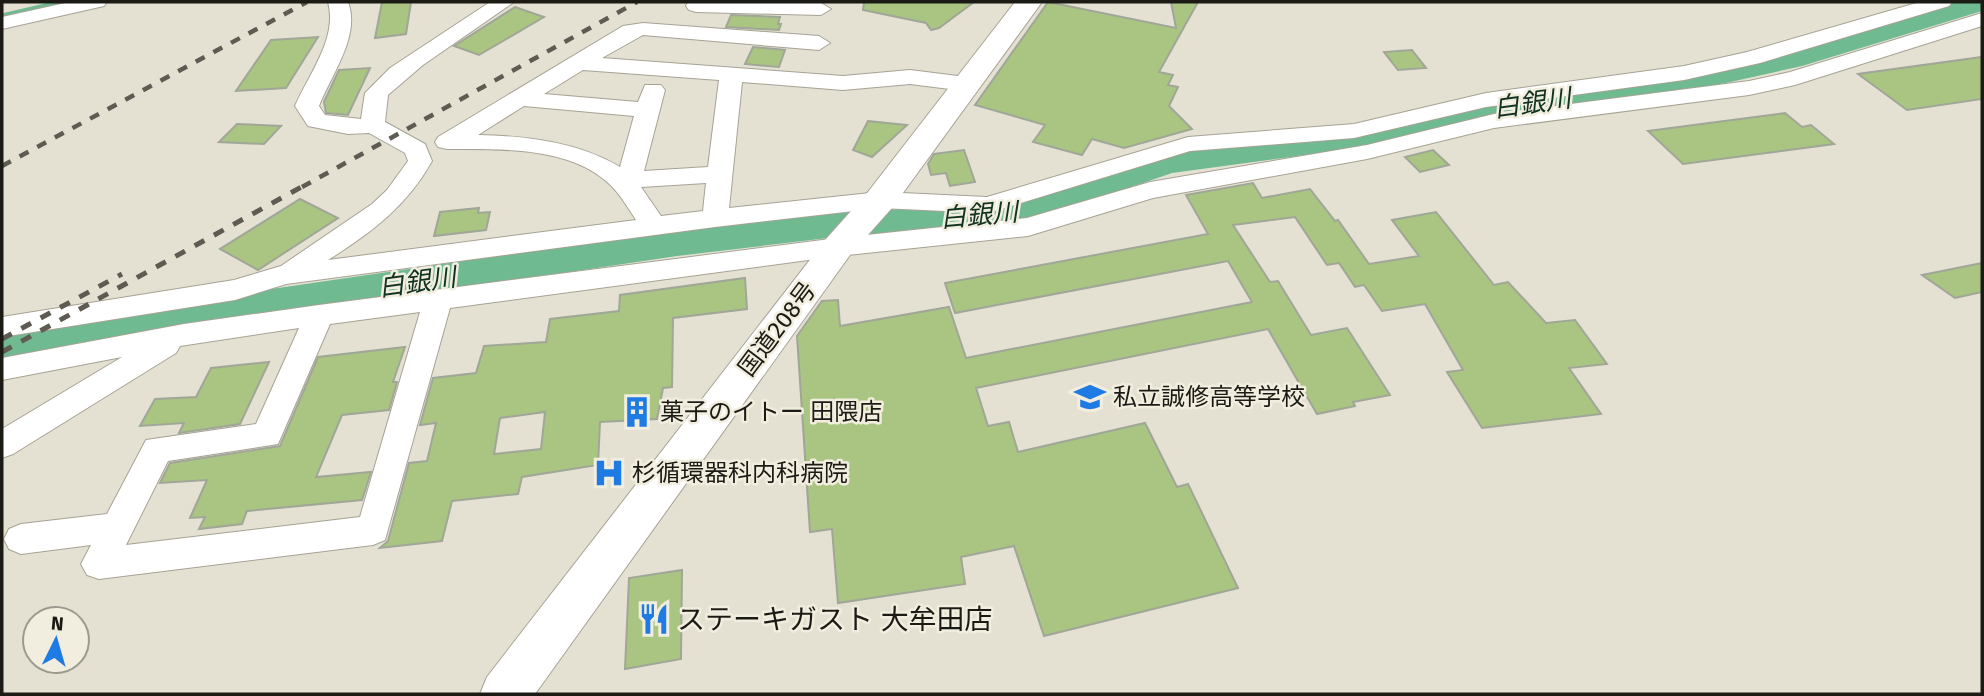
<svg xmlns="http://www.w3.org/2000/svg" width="1984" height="696" font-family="'Fira Sans','Noto Sans JP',sans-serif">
<rect width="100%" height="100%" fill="#e5e1d2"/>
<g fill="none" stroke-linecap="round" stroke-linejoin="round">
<polyline stroke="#6fba91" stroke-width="5" points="2,16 62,2"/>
<polygon fill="#6fba91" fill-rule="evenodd" points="1951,2 1982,2 1982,11 1802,66 1703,88 1464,122 1394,143 1172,173 1021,225 828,238 677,256 196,328 2,363 2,333 196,300 677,230 828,214 1018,201 1166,152 1390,123 1460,103 1703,68 1785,51"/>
</g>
<g fill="#a9c581" stroke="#a0a698" stroke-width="2" fill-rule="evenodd">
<polygon points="382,2 411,2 406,34 375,38"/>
<polygon points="864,2 974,2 939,28 931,30 926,23 863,10"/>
<polygon points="1048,2 1176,28 1171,2 1198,2 1159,72 1173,75 1168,85 1178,87 1169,106 1192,129 1124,148 1092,139 1082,155 1033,142 1045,125 975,105"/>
<polygon points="515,7 544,17 479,55 454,46"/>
<polygon points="731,15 780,17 778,24 781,24 779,30 726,27"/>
<polygon points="318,37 286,88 236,91 271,40"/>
<polygon points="753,47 785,50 779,67 745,64"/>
<polygon points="1412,50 1426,68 1398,70 1384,52"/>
<polygon points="1982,57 1982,99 1907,110 1858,74"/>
<polygon points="370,68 348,115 326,113 324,102 339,70"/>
<polygon points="1785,113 1802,127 1811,125 1834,144 1683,164 1648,131"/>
<polygon points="868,121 907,125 872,157 853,150"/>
<polygon points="237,124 281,126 264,144 219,142"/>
<polygon points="964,150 975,182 950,186 946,173 931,175 928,164 934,154"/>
<polygon points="1433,150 1449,165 1420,172 1405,157"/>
<polygon points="1253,183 1262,198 1310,189 1335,221 1338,220 1369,264 1419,256 1392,220 1436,212 1494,285 1508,282 1546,323 1575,320 1607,364 1569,368 1601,414 1482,428 1447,372 1463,370 1425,304 1382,311 1364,285 1355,287 1339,263 1327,265 1295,217 1233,225 1270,282 1278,281 1311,335 1347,328 1390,395 1353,402 1355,406 1317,414 1268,329 976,388 988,426 1009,422 1018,452 1145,423 1177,487 1188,484 1238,588 1044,636 1014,546 961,557 965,584 838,603 832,529 810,532 797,336 822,301 838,300 840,326 949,307 966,358 1252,302 1228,261 955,313 945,283 1208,234 1186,195"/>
<polygon points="300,199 338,218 258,270 220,249"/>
<polygon points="479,208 478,213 490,212 486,230 434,236 440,212"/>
<polygon points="1982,263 1982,292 1955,298 1922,275"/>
<path d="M 745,278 L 747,309 L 673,318 L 672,387 L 663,388 L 657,419 L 600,422 L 598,465 L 522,477 L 518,494 L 452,501 L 442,541 L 380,548 L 388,541 L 409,463 L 427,461 L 436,423 L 420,425 L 433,378 L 476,373 L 484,346 L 546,342 L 550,319 L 619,311 L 620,295 ZM 545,412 L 541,449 L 494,454 L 500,418 Z"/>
<polygon points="405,347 393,382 397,382 389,410 342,415 316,477 371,472 362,500 247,511 242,524 199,529 205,517 190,518 207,480 160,483 170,463 280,446 318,357"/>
<polygon points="269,362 240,424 179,433 184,423 140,426 155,399 196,397 211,368"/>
<polygon points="682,570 681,659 625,669 629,578"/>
</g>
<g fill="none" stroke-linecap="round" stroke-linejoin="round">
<defs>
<g id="minor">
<polygon points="70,2 107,2 104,6 2,29 2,17"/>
<path d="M 328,2 L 348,2 C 361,36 331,75 319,106 L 325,115 L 361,119 L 365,93 L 390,68 L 490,2 L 514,2 L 423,65 L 388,95 L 385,122 L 425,144 L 432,161 C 407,206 371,233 328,260 L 636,220 C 627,206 618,191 606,181 C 566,146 496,149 447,149 L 438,147 L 435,142 L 438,137 L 623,26 L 643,23 L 819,36 L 830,43 L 819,50 L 643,35 L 602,58 L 843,76 L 910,70 L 966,77 L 977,84 L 966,91 L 910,84 L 843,90 L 742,82 L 729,208 L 880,192 L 987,197 L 1188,137 L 1354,124 L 1486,93 L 1684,66 L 1747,52 L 1920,2 L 1952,2 L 1949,6 L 1760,63 L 1684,80 L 1486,107 L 1354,138 L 1190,151 L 988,213 L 880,208 L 715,227 L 286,284 L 235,300 L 2,337 L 2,317 L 234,280 L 281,266 L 372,204 L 387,190 L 408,161 L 405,153 L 369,133 L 348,134 L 308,126 L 295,106 C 309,74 338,38 328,2 ZM 583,70 L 719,80 L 708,167 L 644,171 L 665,90 L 661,85 L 645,85 L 638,102 L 544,94 ZM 524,106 L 634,116 L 620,167 C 578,142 526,136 478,135 ZM 706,183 L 703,211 L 661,216 L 641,187 Z"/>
<polygon points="688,2 821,3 831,9 821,15 696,12 689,10 686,6"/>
<path d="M 1982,13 L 1982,26 L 1795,85 L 1749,95 L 1494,128 L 1367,159 L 1153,198 L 1028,236 L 838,256 L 450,308 L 385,540 L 373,545 L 99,579 L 87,575 L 81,564 L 91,545 L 21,554 L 9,549 L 4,539 L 9,529 L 21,524 L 107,514 L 146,440 L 256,424 L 299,328 L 180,346 L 176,353 L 13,454 L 2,458 L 2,429 L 122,357 L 2,380 L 2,358 L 184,324 L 319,305 L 838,238 L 1027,218 L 1150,182 L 1367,145 L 1494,114 L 1749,81 L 1790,72 ZM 420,312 L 360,517 L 126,545 L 168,461 L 278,444 L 330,324 Z"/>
</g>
<polygon id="highway" points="1015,2 1042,2 892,208 850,255 535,694 480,694 487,677 826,239 868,192"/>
</defs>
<use href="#minor" stroke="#a6a294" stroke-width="2"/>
<use href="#highway" stroke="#a6a294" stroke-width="2"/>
<use href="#minor" fill="#fff" fill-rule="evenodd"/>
<use href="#highway" fill="#fff" fill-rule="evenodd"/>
<g stroke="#5d5b52" stroke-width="4.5" stroke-dasharray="10 10" stroke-linecap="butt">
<polyline points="2,166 307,2"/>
<polyline points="302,187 637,2"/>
</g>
<g stroke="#5d5b52" stroke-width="5" stroke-dasharray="11 11" stroke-linecap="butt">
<polyline points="2,339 122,274"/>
<polyline points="2,352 305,185"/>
</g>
</g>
<defs>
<symbol id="school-bare" viewBox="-9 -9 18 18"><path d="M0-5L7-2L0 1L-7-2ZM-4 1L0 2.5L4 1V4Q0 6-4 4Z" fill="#1e7be4" stroke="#f2eedf" stroke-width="2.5" paint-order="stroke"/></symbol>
<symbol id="building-bare" viewBox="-9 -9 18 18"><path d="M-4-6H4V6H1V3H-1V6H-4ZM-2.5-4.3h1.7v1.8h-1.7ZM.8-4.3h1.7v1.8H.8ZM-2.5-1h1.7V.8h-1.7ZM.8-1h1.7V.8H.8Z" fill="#1e7be4" stroke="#f2eedf" stroke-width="2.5" paint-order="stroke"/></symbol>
<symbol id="hospital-bare" viewBox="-9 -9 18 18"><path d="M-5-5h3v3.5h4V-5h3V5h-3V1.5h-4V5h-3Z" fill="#1e7be4" stroke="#f2eedf" stroke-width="2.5" paint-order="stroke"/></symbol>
<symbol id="restaurant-bare" viewBox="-9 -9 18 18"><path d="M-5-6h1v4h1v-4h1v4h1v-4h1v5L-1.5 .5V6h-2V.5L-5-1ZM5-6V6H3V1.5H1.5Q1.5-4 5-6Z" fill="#1e7be4" stroke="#f2eedf" stroke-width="2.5" paint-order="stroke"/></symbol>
</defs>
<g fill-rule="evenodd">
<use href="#school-bare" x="1068" y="375" width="44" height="44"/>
<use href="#building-bare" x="615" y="390" width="44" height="44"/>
<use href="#hospital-bare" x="587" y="451" width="44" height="44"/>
<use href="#restaurant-bare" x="632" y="597" width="44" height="44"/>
</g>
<g text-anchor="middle" stroke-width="5" stroke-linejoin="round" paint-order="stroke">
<g font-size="24" fill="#1b1a14" stroke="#f2eedf">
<text transform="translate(777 329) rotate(-53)" y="8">国道208号</text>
</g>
<g font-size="24" fill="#1b1a14" stroke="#f2eedf" text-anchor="start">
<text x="1113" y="405">私立誠修高等学校</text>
<text x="660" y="420">菓子のイトー 田隈店</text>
<text x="632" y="481">杉循環器科内科病院</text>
</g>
<g font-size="26" font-style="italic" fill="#103221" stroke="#f2eedf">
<text transform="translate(1532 103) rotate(-8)" y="9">白銀川</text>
<text transform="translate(979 215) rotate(-5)" y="9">白銀川</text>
<text transform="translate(417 282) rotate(-8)" y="9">白銀川</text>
</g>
<g font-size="28" fill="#1b1a14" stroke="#f2eedf" text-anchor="start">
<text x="677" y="629">ステーキガスト 大牟田店</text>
</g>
</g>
<rect width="1984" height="696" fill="none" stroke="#1b1a14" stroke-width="7"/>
<g transform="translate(56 640) rotate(5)"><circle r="33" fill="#f2eedf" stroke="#9c998e" stroke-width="2"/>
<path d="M0-5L12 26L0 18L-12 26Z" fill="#1e7be4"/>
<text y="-10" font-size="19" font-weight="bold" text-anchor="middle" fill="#1b1a14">N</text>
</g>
</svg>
